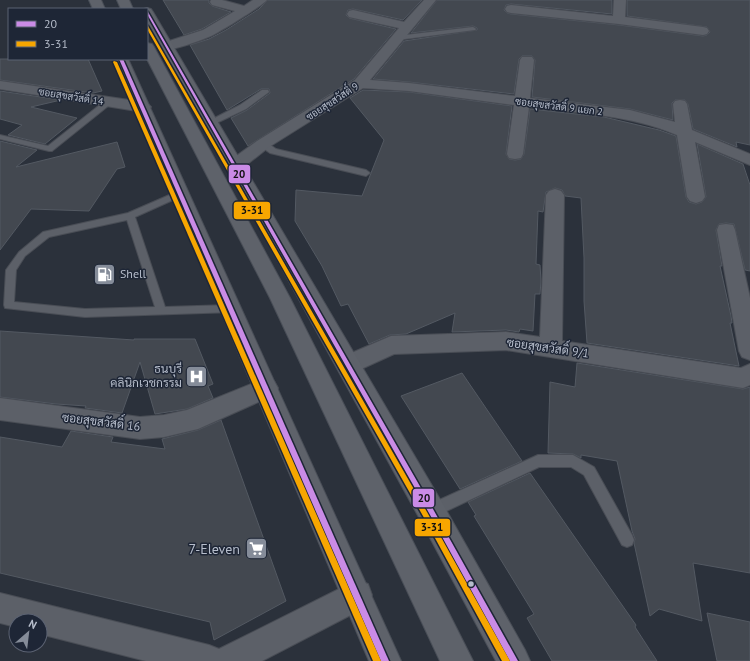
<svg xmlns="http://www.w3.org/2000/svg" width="750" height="661" font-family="'PT Sans',Sarabun,sans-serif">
<rect width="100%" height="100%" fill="#2b313b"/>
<g fill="#434850" stroke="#535962">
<polygon points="163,0 209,0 209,3 212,6 231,12 202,29 184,35"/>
<polygon points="268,0 422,0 403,20 353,9 348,10 346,15 349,18 396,29 354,79 248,146 231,118 247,110 270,93 269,89 261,89 227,110 190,45 209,39 226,30 259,9"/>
<polygon points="437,0 612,0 612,14 511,4 506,5 504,10 507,13 511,14 619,25 703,36 707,35 710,32 707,27 627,16 627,0 750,0 750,145 736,142 737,147 693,129 688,104 685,100 675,100 672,103 673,120 630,109 532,97 535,60 532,56 522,56 519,59 514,94 409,82 373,79 404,41 477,30 477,28 473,26 411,33"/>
<polygon points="0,59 88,59 102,91 93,93 0,80"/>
<polygon points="363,90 409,92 512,106 506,154 509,159 515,160 521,159 524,154 530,109 604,117 659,130 676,136 686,197 689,202 696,204 702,202 706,197 697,144 743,164 750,185 750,271 745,270 734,224 726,223 719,224 716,230 722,266 720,266 731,316 732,323 730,323 739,366 587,343 584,301 584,258 581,198 565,196 562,190 555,188 546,192 543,212 538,211 536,264 540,265 541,281 540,294 535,294 533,331 520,329 519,332 506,330 452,332 455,313 406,334 390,335 369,344 348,304 341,306 322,266 295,221 296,190 362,196 384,140 350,98"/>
<polygon points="0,91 61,100 31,107 77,118 45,144 8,135 22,125 0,119"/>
<polygon points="0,141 37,150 16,167 117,142 125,167 117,169 89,211 31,209 0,250"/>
<polygon points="0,331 134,340 134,339 195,339 213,384 208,386 213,398 187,409 155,414 140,362 122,413 85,408 86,406 56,404 0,397"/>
<polygon points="577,363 743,389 750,387 750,573 693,563 702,621 659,609 650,616 634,543 635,539 632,531 617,461 581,455 581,458 573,454 548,453 550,382 575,387"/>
<polygon points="462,373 522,461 460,489 401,396"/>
<polygon points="221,420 286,601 214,640 210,622 0,573 0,437 62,447 71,431 113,437 111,442 165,449 162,439 198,430"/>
<polygon points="530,473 636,625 635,627 657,661 552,661 527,618 534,614 474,516 476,515 468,502"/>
<polygon points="707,613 750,622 750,661 717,661"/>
</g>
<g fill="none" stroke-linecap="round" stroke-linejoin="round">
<defs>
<g id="lane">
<polygon points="473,27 476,29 475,30 397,40 394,38 397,36"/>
<polygon points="262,90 268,90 269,92 246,109 212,125 209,125 205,123 240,105"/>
<polygon points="106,100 112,100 113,102 52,151 49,151 0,139 0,135 48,146"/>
<polygon points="260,142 266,142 276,149 366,170 370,173 366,176 270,153 260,146"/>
<path d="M 181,190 L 185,193 L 184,195 L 135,217 L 165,307 L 230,305 L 234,306 L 235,309 L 234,312 L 85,317 L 5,308 L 4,305 L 6,270 L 19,252 L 43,232 L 128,213 ZM 127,220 L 155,307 L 85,309 L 14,302 L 16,270 L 25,256 L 49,237 Z"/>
<polygon points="538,455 573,455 594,467 632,535 634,540 632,545 627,547 622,545 584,475 571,467 539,467 436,516 431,518 426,516 424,511 426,506"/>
</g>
<g id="street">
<path d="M 211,0 L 222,0 L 244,6 L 253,0 L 267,0 C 262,6 223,30 213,35 C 203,40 170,52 160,50 L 158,47 L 160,44 L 203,30 L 235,11 L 212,5 L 210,2 Z"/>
<path d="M 424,0 L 436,0 L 370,80 L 409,83 L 515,96 L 520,60 L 522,57 L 532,57 L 534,60 L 530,98 L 630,110 L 675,122 L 673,104 L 675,101 L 680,100 L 685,101 L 687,104 L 692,130 L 750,154 L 750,165 L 695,142 L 705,197 L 702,201 L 696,203 L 690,201 L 687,197 L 677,135 C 631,115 578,113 529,107 L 523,154 L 521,158 L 515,159 L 509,158 L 507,154 L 514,105 L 409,91 L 363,88 L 269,147 L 240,170 L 234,171 L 228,170 L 226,166 L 228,162 L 257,141 L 355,80 L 399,28 L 349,17 L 347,14 L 349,11 L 353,10 L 404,22 Z"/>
<polygon points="614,0 626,0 625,17 703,27 707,28 709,31 707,34 703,35 619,24 511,13 507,12 505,9 507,6 511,5 613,16"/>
<polygon points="0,81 143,102 148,104 151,107 148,110 143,112 0,89"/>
<polygon points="555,189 561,191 564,195 562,341 741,368 750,364 750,385 743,388 506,350 394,354 348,375 340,372 336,365 340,358 391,336 506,332 540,337 546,195 549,191"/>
<polygon points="726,224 733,225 735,230 750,298 750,360 742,357 739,351 717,230 719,225"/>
<polygon points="266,378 274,381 278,388 274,395 198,429 164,437 140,439 0,420 0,398 140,417 164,415 187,410"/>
<polygon points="357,580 368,584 372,595 368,606 262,661 146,661 40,634 40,621 16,621 16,627 0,623 0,593 209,645 219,649"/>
</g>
<g id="primary">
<polygon points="89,0 101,0 105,9 93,9"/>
<polygon points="117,0 129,0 133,9 121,9"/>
<polygon points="147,8 151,9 153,12 441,501 525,650 530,661 496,661 421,521 147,23 147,9 144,9"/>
<polygon points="147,43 152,44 154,47 290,298 473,661 440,661 270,298 147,59"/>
<polygon points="114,59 128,59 401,661 369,661"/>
</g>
</defs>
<use href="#lane" stroke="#494d55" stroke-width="2"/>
<use href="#street" stroke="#494d55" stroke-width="2"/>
<use href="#primary" stroke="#494e57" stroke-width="2"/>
<use href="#lane" fill="#5c6068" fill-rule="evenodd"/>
<use href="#street" fill="#5c6068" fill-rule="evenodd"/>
<use href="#primary" fill="#5e626a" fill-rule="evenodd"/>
<defs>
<g id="bus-1">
<polygon points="147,11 148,12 433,509 518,661 510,661 429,513 147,14"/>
<polygon points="119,59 123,59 389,661 381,661"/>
</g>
<g id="bus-2">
<polygon points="147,25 148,26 427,512 510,661 502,661 423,516 147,29"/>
<polygon points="114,61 117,62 381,661 373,661 113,62"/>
</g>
</defs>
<use href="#bus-1" stroke="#1e2636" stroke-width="3"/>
<use href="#bus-2" stroke="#1e2636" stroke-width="3"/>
<use href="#bus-1" fill="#ca8be6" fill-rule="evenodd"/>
<use href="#bus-2" fill="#f7a600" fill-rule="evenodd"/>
</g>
<defs>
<symbol id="fuel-square" viewBox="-11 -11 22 22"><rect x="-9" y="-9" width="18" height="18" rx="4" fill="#858c99" stroke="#1e2636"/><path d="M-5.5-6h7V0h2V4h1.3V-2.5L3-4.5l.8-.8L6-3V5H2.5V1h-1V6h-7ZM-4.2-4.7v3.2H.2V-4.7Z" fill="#fff"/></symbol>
<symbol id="hospital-square" viewBox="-11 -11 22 22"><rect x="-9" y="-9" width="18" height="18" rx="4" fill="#858c99" stroke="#1e2636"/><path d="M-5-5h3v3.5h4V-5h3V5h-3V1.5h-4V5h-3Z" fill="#fff"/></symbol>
<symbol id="supermarket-square" viewBox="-11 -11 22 22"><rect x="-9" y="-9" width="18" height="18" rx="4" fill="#858c99" stroke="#1e2636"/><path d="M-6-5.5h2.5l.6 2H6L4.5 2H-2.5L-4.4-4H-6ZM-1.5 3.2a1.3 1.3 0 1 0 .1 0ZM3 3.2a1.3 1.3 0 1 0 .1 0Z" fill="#fff"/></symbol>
</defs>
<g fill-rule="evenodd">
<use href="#fuel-square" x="92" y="262" width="25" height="25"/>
<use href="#hospital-square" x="184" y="364" width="25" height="25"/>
<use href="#supermarket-square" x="244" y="536" width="25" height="25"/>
</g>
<circle fill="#b6bdcb" stroke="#1e2636" stroke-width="1.5" cx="471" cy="584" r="3.5"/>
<g text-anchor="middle" stroke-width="3" stroke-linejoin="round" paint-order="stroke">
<g font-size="10" fill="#b6bdcb" stroke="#1e2636">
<text transform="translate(71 96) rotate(9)" y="4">ซอยสุขสวัสดิ์ 14</text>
<text transform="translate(332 101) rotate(-33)" y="4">ซอยสุขสวัสดิ์ 9</text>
<text transform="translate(559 106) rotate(7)" y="4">ซอยสุขสวัสดิ์ 9 แยก 2</text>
</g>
<g font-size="12" fill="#b6bdcb" stroke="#1e2636" text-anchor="start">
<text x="120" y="278">Shell</text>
<text x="182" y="373" text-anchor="end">ธนบุรี<tspan x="182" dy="14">คลินิกเวชกรรม</tspan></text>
</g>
<g font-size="12" fill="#b6bdcb" stroke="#1e2636">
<text transform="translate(548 348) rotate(8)" y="4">ซอยสุขสวัสดิ์ 9/1</text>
<text transform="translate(101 422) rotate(7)" y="4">ซอยสุขสวัสดิ์ 16</text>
</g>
<g font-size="14" fill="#b6bdcb" stroke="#1e2636" text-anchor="end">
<text x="240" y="554">7-Eleven</text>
</g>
</g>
<g stroke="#1e2636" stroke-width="1.5">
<rect x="228" y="164" width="23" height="20" rx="4" fill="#ca8be6"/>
<rect x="233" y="201" width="38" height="19" rx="4" fill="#f7a600"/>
<rect x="412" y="488" width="23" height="20" rx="4" fill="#ca8be6"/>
<rect x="414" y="518" width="37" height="19" rx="4" fill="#f7a600"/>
</g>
<g font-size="11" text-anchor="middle" font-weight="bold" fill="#111">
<text x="239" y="178">20</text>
<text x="252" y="214">3-31</text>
<text x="424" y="502">20</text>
<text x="432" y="531">3-31</text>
</g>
<rect x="8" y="8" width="140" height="52" fill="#1e2636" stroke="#5b6272"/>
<rect x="16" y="21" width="20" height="6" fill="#ca8be6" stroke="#5b6272"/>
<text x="44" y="28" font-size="12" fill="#b6bdcb">20</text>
<rect x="16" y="41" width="20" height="6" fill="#f7a600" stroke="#5b6272"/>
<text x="44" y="48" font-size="12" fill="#b6bdcb">3-31</text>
<g transform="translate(28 633) rotate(28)"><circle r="19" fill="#1e2636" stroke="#5b6272"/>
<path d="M0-3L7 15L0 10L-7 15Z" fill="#858c99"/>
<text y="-6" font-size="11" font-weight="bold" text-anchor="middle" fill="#b6bdcb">N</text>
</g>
</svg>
